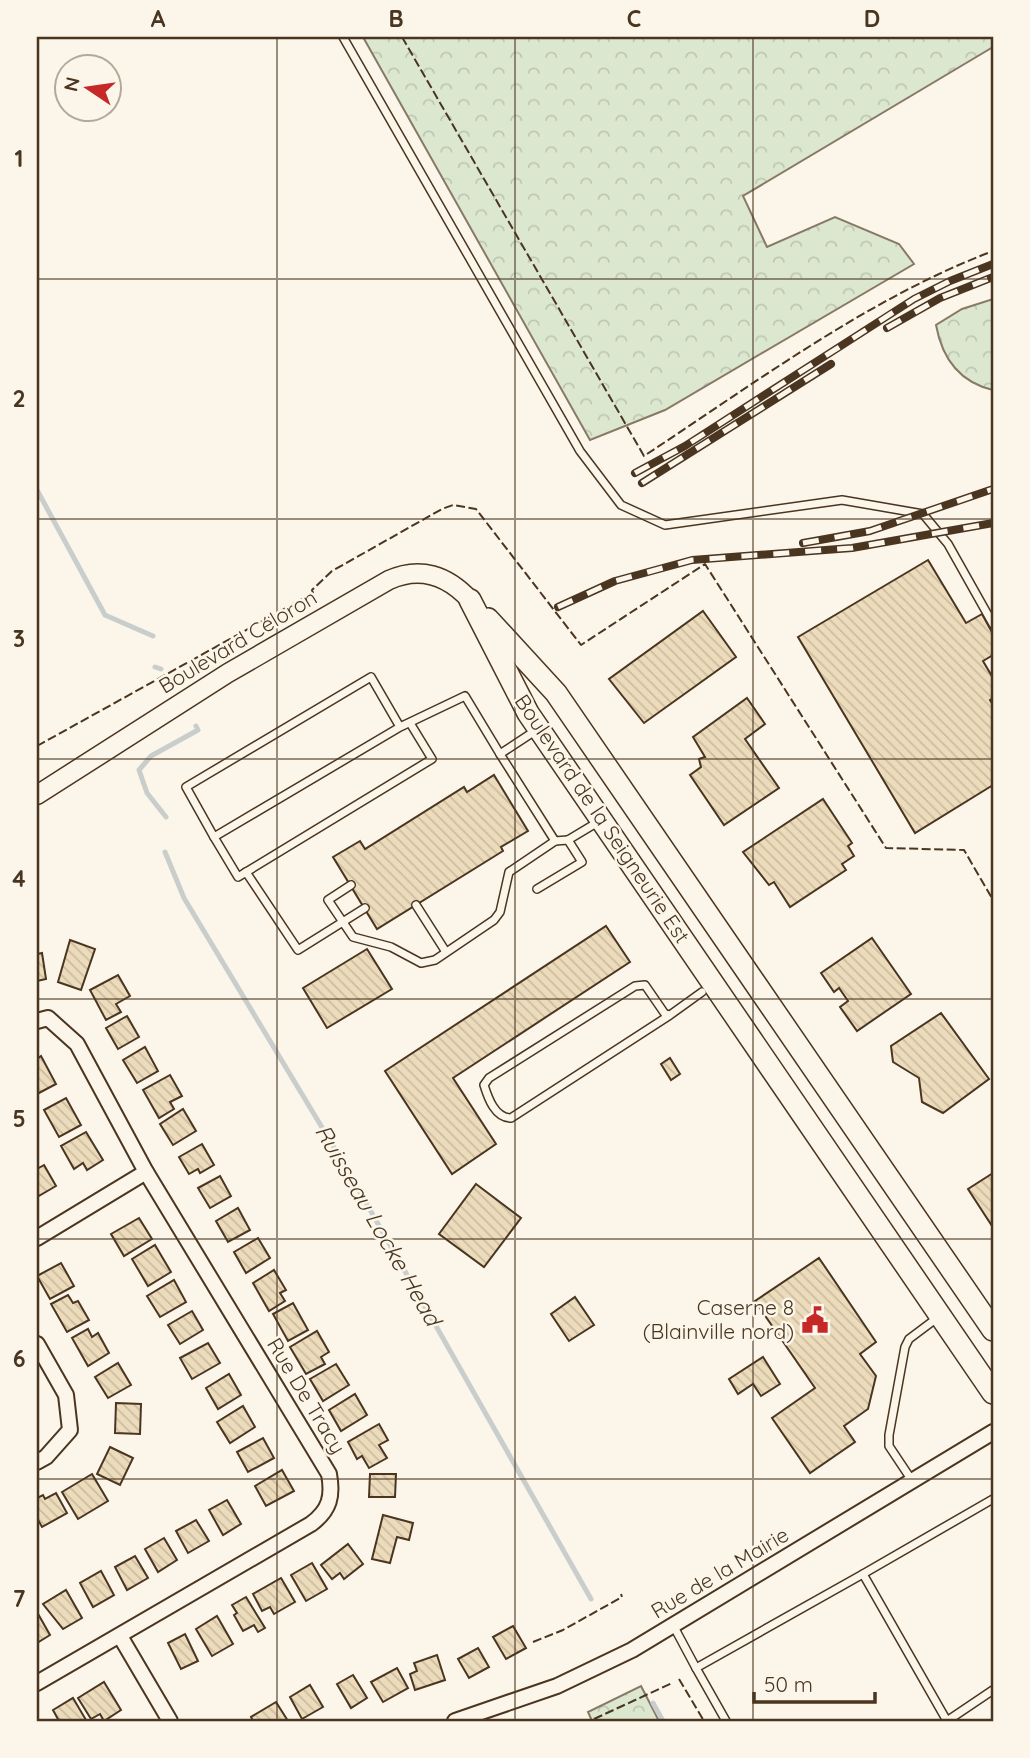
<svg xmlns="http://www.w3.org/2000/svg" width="1030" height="1758" font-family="Quicksand,sans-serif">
<defs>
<pattern id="forest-crowns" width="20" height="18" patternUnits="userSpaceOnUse" patternTransform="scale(1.75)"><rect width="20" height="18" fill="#dce7d0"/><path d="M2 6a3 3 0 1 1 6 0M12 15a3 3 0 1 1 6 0" fill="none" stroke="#bec7b2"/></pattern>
<pattern id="building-back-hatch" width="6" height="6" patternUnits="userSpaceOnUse" patternTransform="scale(1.75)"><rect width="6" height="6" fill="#ecdcbc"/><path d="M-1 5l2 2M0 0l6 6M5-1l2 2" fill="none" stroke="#ccbda1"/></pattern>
</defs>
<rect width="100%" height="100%" fill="#fbf6e9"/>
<g fill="url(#forest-crowns)" stroke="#887966" stroke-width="2">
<polygon points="363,37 993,37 993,47 743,196 767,247 835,217 899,244 914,264 665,410 590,440"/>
<path d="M 993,299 L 993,390 C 959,382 942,358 936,325 L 962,309 Z"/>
<polygon points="641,1686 659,1721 592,1721 588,1712"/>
</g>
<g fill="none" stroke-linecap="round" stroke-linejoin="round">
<g stroke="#c9cecd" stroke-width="5">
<polyline points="37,490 105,615 153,636"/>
<polyline points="155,667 161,669"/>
<polyline points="166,817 147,793 139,770 151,756 198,730 196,726"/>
<polyline points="165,852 184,898 344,1164 591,1599"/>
<polyline points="653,1703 663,1721"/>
</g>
</g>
<g fill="url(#building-back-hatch)" stroke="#4a3520" stroke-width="2">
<polygon points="928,560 966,623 982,614 993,634 993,655 983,661 993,678 993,698 990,700 993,705 993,785 915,833 798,637"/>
<polygon points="703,611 736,657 644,723 609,679"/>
<polygon points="747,698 765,724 745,739 779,788 724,825 690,775 701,767 699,759 705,757 693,737"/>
<polygon points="494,775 528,831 501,847 503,851 377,929 333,857 360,841 365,849 464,787 467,792"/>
<polygon points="823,799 852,843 848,846 854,856 842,864 846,870 790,907 774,882 769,885 743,852"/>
<polygon points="606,926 630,962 453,1078 496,1144 452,1174 385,1071"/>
<polygon points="872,938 911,994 857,1031 840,1007 848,1001 839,988 834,992 821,973"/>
<polygon points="70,940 95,949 81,990 58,982"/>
<polygon points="367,949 392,989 327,1028 303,988"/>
<polygon points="42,953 46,979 37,981 37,954"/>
<polygon points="118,975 130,996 116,1004 121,1012 106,1020 90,990"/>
<polygon points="941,1013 989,1079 943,1113 922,1102 919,1078 893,1062 891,1046"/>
<polygon points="127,1016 139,1037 118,1049 106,1028"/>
<polygon points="145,1047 158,1071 137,1083 123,1060"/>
<polygon points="41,1056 56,1084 37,1094 37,1059"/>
<polygon points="670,1058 680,1074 671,1080 661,1064"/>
<polygon points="170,1075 182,1096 170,1102 174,1109 159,1118 143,1090"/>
<polygon points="66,1098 81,1125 59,1137 44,1110"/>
<polygon points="183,1109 196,1131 173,1145 160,1124"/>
<polygon points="86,1132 103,1160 87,1170 83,1163 74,1169 61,1146"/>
<polygon points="202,1144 214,1165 200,1173 198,1169 189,1174 179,1157"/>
<polygon points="44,1165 56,1186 37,1197 37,1169"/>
<polygon points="993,1173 993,1226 992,1226 968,1189"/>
<polygon points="220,1176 231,1196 210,1208 198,1188"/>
<polygon points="476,1184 521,1218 484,1267 439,1234"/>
<polygon points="238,1208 250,1230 228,1242 216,1221"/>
<polygon points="139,1218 152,1239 124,1256 111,1234"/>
<polygon points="258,1238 270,1258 246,1273 234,1252"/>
<polygon points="155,1245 171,1272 148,1286 132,1259"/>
<polygon points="819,1258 876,1342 860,1354 876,1376 868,1409 844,1426 855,1442 810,1473 772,1418 815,1388 755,1301"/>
<polygon points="61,1263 74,1286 50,1299 37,1276"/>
<polygon points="274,1270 286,1290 280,1293 285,1301 269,1311 253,1283"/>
<polygon points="174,1280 186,1302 160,1317 147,1296"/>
<polygon points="68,1295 73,1303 78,1301 89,1320 67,1332 51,1304"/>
<polygon points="575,1297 594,1325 569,1341 551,1314"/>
<polygon points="293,1303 308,1330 288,1341 273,1314"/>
<polygon points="192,1311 203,1330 180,1344 168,1325"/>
<polygon points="88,1329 92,1337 98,1333 109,1353 88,1366 72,1338"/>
<polygon points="317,1331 329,1352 321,1357 325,1364 306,1374 290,1347"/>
<polygon points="208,1343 220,1363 192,1379 180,1358"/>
<polygon points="763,1357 780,1384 761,1396 753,1384 738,1394 729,1379"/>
<polygon points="118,1363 131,1385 108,1398 95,1377"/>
<polygon points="336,1364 349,1385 323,1401 310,1379"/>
<polygon points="229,1374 241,1395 218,1409 206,1388"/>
<polygon points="355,1394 367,1415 341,1431 329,1410"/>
<polygon points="116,1403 141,1404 140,1434 115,1433"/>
<polygon points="243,1406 255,1427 230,1443 217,1422"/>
<polygon points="379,1424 388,1440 379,1445 387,1458 369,1468 362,1456 357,1459 348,1442"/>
<polygon points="263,1438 274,1458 248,1472 237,1452"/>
<polygon points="110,1447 133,1458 120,1485 97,1474"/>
<polygon points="282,1470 294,1491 266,1506 255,1486"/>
<polygon points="92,1474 108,1501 78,1519 62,1492"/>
<polygon points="370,1474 396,1474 395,1497 369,1497"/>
<polygon points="56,1493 67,1513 42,1527 37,1518 37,1498 43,1495 45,1499"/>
<polygon points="227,1500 241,1524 223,1535 209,1510"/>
<polygon points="383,1515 413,1523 409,1540 397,1537 390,1563 372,1559"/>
<polygon points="196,1520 209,1541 188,1553 176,1531"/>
<polygon points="164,1538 177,1560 158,1572 145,1549"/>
<polygon points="348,1544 363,1564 344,1579 340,1573 332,1579 321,1565"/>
<polygon points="135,1556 148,1578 127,1590 115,1567"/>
<polygon points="312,1563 327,1589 306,1601 291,1575"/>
<polygon points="101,1571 114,1595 93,1607 80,1583"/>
<polygon points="281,1578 295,1602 274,1614 270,1607 262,1611 253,1594"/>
<polygon points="66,1590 82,1618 63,1629 43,1604"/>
<polygon points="246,1597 265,1628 258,1632 254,1625 243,1631 234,1615 237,1613 232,1605"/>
<polygon points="37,1612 50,1635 37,1643"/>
<polygon points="217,1616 233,1644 212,1656 196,1629"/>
<polygon points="513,1626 526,1648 506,1659 493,1637"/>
<polygon points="185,1634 198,1661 181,1669 168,1643"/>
<polygon points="478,1648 489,1667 469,1678 458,1659"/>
<polygon points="437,1655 445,1680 415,1690 410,1674 417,1671 414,1663"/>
<polygon points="397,1668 408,1688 383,1702 371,1682"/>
<polygon points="353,1675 367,1698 351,1708 337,1684"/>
<polygon points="104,1682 121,1710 104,1721 100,1714 91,1719 78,1698"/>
<polygon points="310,1685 323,1707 302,1719 290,1697"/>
<polygon points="73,1698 86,1720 59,1721 53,1710"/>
<polygon points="276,1702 288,1721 253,1721 251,1717"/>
</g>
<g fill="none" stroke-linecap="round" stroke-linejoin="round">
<defs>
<g id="service">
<polyline points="343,37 580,451 621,505 665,525 842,500 923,514 948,544 993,624"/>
<polyline points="400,727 371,677 186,787 214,837 400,727 465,696 500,754"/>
<polyline points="538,729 500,754 555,841 568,840"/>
<polyline points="214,837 238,877 432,759 410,723"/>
<polyline points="246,872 298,950 365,908"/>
<polyline points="351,885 328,900 353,937 391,947 421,963 435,960 494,920 500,912 509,872 555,841"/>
<polyline points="537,889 582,862 568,840 598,822"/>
<polyline points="416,905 446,952"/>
<path d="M 670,1015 L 511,1118 C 495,1118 488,1098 484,1085 L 489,1078 L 635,986 L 645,985 L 665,1014 L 670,1015 L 702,992"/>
<polyline points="913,1482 889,1446 889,1435 905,1347 909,1339 937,1318"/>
<polyline points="863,1574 993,1499"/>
<polyline points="673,1625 696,1668"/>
<polyline points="726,1721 696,1668 863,1574 947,1721 993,1690"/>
</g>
<g id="minor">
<path d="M 37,1021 L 48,1018 L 77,1044 L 146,1172 L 329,1474 C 333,1496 330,1510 311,1524 L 37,1683"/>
<polyline points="37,1238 146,1172"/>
<polyline points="37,1344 66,1395 70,1430 46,1457 37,1462"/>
<polyline points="120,1636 170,1721"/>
<polyline points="455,1721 557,1686 632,1650 993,1432"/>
</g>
<path id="tertiary" d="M 37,795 L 228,673 L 389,580 C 420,566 447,575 470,600"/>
<g id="secondary">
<polyline points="470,600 528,713 993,1393"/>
<polyline points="488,619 556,693 993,1330"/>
</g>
</defs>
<use href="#service" stroke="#4a3520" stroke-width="10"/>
<use href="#minor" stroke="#4a3520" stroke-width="18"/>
<use href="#tertiary" stroke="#4a3520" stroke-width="21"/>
<use href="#secondary" stroke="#4a3520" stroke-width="24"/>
<use href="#service" stroke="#fbf6e9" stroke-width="7"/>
<use href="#minor" stroke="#fbf6e9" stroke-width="14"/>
<use href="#tertiary" stroke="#fbf6e9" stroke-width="18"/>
<use href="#secondary" stroke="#fbf6e9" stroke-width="21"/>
<defs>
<g id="rail">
<polyline points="887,328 940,298 993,277"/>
<polyline points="635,473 685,446 914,299 950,281 993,264"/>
<polyline points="642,483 831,364"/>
<polyline points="803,543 870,531 993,489"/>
<polyline points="558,607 615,581 692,560 852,548 993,523"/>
</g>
</defs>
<use href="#rail" stroke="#4a3520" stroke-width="8"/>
<use href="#rail" stroke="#fbf6e9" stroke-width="5" stroke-dasharray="16" stroke-linecap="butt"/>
<g stroke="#4a3520" stroke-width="2" stroke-dasharray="9 3.5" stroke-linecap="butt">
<path d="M 402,37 L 644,456 C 755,383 869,298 993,251"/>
<polyline points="37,746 313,593 312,590 332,571 442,509 453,505 476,509 581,645 705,564 886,848 964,850 993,900"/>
<polyline points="533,1642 563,1630 622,1597 621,1594"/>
<polyline points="679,1679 704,1721"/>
<polyline points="594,1719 672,1683"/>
</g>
</g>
<path fill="none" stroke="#4a3520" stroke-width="2" stroke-opacity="0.55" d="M 277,37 L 277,1721M 515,37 L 515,1721M 753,37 L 753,1721M 37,279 L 993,279M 37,519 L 993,519M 37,759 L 993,759M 37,999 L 993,999M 37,1239 L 993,1239M 37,1479 L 993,1479"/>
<defs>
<symbol id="civic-bare" viewBox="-9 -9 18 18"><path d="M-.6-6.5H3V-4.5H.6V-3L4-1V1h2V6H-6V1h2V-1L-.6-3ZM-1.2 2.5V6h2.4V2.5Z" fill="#c62828" stroke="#fbf6e9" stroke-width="2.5" paint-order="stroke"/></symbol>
</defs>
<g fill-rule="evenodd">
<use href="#civic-bare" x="796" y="1301" width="38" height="38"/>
</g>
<g text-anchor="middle" stroke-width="5" stroke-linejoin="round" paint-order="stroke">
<g font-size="21" fill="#4a3520" stroke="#fbf6e9">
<text transform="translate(238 642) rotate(-31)" y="7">Boulevard Céloron</text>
<text transform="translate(602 819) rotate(56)" y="7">Boulevard de la Seigneurie Est</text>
<text transform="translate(306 1396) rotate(59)" y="7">Rue De Tracy</text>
<text transform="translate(720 1573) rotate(-31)" y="7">Rue de la Mairie</text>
</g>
<g font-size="21" fill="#4a3520" stroke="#fbf6e9" text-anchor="end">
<text x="794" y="1315">Caserne 8<tspan x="794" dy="24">(Blainville nord)</tspan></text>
</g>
<g font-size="23" font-style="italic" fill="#4a3520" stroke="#fbf6e9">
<text transform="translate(378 1225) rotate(60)" y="8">Ruisseau Locke Head</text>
</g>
</g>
<rect width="1030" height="1758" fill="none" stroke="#fbf6e9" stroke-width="77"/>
<g transform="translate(88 88) rotate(283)"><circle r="33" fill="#fbf6e9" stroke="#b4a999" stroke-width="2"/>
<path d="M0-5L12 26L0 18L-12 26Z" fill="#c62828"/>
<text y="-10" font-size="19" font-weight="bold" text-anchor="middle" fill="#4a3520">N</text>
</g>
<path d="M754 1692v10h121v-10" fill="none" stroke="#4a3520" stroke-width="3.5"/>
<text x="764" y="1692" font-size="21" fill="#4a3520" stroke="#fbf6e9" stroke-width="5" paint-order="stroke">50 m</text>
<rect x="38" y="38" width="954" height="1682" fill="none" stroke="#4a3520" stroke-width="2.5"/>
<g font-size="23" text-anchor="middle" font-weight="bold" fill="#4a3520">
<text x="158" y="27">A</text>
<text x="396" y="27">B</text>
<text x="634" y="27">C</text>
<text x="872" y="27">D</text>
<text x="19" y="167">1</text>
<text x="19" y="407">2</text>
<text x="19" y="647">3</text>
<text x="19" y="887">4</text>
<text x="19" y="1127">5</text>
<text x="19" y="1367">6</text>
<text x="19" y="1607">7</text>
</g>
</svg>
